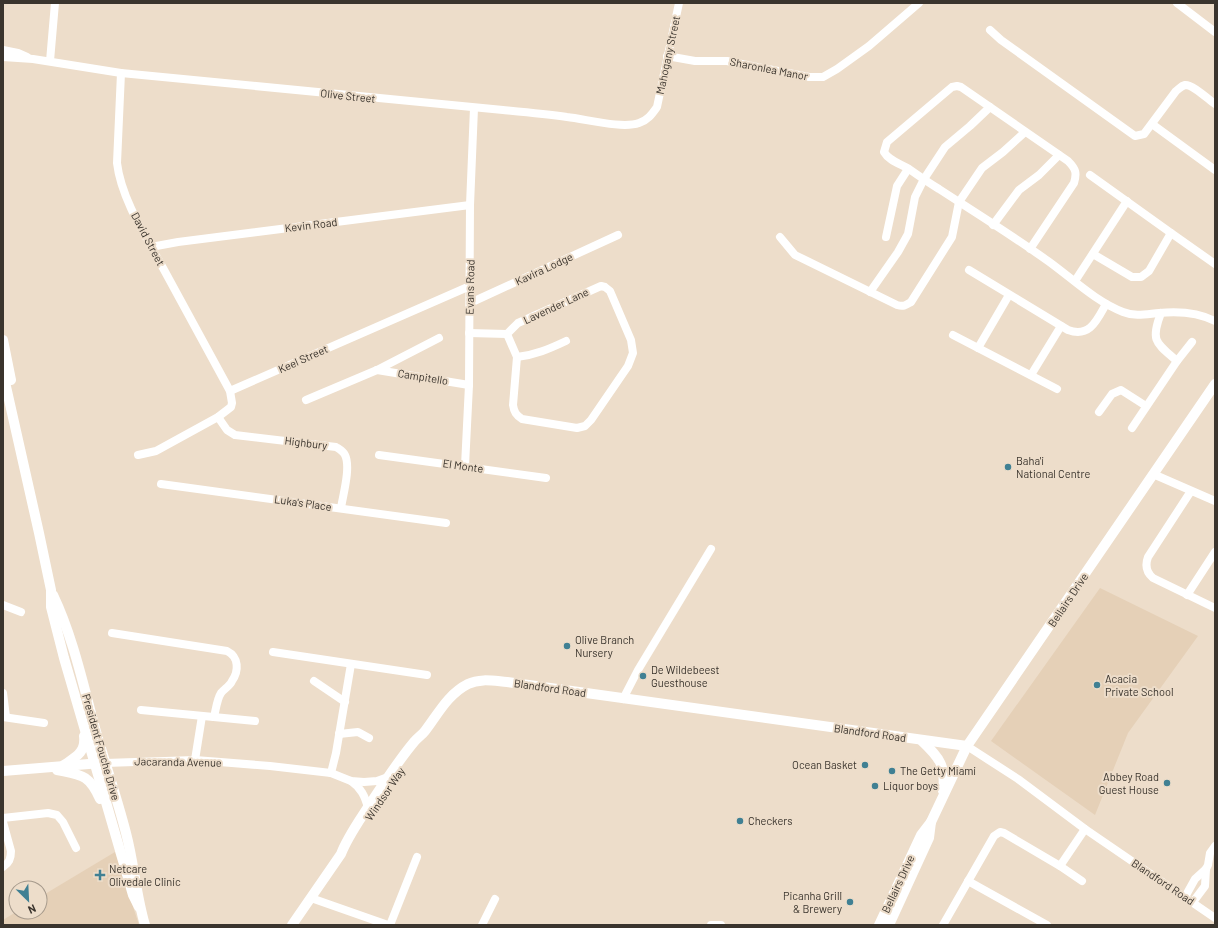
<svg xmlns="http://www.w3.org/2000/svg" width="1218" height="928" font-family="Barlow,sans-serif">
<rect width="100%" height="100%" fill="#edddca"/>
<g fill="#e5d0b7">
<polygon points="1100,588 1198,636 1128,733 1095,815 991,741"/>
<polygon points="115,852 139,925 3,925 3,920 16,912 40,912 40,897"/>
</g>
<g fill="none" stroke-linecap="round" stroke-linejoin="round">
<g stroke="#fff" stroke-width="8">
<polyline points="1177,3 1215,32"/>
<path d="M 990,30 L 1001,40 L 1135,136 L 1144,134 L 1176,91 C 1179,89 1181,86 1185,85 C 1192,84 1209,100 1215,104"/>
<polyline points="3,50 18,53 27,57"/>
<polyline points="667,56 695,61 727,61 809,77 823,77 837,69 869,46 919,3"/>
<path d="M 3,57 L 33,59 L 121,73 L 503,110 C 524,112 546,114 567,117 C 586,119 622,129 639,123 C 648,120 652,114 657,107 L 679,3"/>
<polyline points="50,61 55,3"/>
<path d="M 121,73 L 117,163 C 121,198 146,237 163,268 C 185,309 208,350 230,391 L 232,403 L 231,407 L 218,417 L 156,451 L 138,455"/>
<polyline points="1152,124 1215,170"/>
<polyline points="1090,175 1171,233 1215,264"/>
<polyline points="993,225 1019,190 1039,175 1059,155"/>
<path d="M 780,237 L 795,255 L 897,305 C 904,307 906,305 911,302 L 952,237 L 959,202 L 982,168 L 1003,152 L 1025,132"/>
<polyline points="886,237 897,186 908,169"/>
<polyline points="151,247 178,242 470,205"/>
<path d="M 1030,249 L 1074,183 C 1077,173 1076,169 1068,161 L 961,87 L 957,86 L 952,87 L 887,142 L 884,152 C 889,161 901,164 909,169 C 919,176 929,183 939,189 C 976,213 1013,236 1048,261 C 1073,279 1095,301 1123,312 C 1135,317 1147,314 1159,313 C 1179,311 1197,312 1215,321"/>
<polyline points="1093,254 1132,277 1141,277 1149,271 1171,233"/>
<path d="M 969,270 L 1068,330 C 1090,338 1097,320 1106,304"/>
<polyline points="1075,281 1127,201"/>
<path d="M 601,286 L 605,287 L 610,291 L 631,340 L 633,353 L 628,366 L 591,420 L 585,426 L 577,428 L 522,419 C 516,415 514,412 513,405 L 517,357 L 507,334 L 518,323 Z"/>
<polyline points="870,292 898,252 908,234 915,197 924,179 945,147 970,126 990,107"/>
<polyline points="470,303 618,235"/>
<path d="M 1161,313 C 1150,341 1156,343 1177,361"/>
<polyline points="469,333 507,334"/>
<polyline points="953,335 1057,389"/>
<polyline points="978,348 1009,295"/>
<path d="M 517,357 C 535,355 549,349 566,341"/>
<polyline points="377,370 469,385"/>
<polyline points="1031,375 1061,326"/>
<polyline points="230,391 470,286"/>
<polyline points="306,400 377,370 439,338"/>
<polyline points="1099,412 1112,394 1121,390 1146,406"/>
<path d="M 218,417 L 227,430 L 235,435 L 336,447 C 339,449 343,451 345,455 C 351,467 343,495 341,508"/>
<polyline points="1132,428 1177,361 1192,342"/>
<polyline points="379,455 546,478"/>
<polyline points="465,466 469,385 470,205 474,108"/>
<polyline points="1153,474 1215,501"/>
<polyline points="161,484 446,523"/>
<path d="M 1191,491 L 1148,557 C 1145,565 1146,572 1153,578 L 1215,608"/>
<polyline points="1187,595 1215,552"/>
<polyline points="3,605 21,612"/>
<path d="M 112,633 L 227,651 C 239,657 239,671 232,681 C 230,686 224,689 221,693 C 217,699 216,709 214,717"/>
<polyline points="273,652 427,675"/>
<polyline points="314,681 345,702"/>
<polyline points="3,693 6,717"/>
<polyline points="623,699 638,670 711,549"/>
<polyline points="141,710 255,721"/>
<polyline points="3,717 44,723"/>
<polyline points="339,734 358,732 369,738"/>
<polyline points="967,746 1018,779 1085,829 1215,918"/>
<polyline points="195,760 202,716"/>
<polyline points="105,763 195,760 270,766 331,773 351,781 364,782 377,781 388,777"/>
<polyline points="331,773 336,753 351,664"/>
<path d="M 351,781 C 361,788 365,796 368,808"/>
<polyline points="3,818 48,813 57,815 63,822 76,848"/>
<path d="M 3,822 L 11,851 C 11,859 9,863 3,867"/>
<polyline points="1060,866 1085,829"/>
<polyline points="968,881 1047,925"/>
<polyline points="1185,897 1195,879 1206,869 1208,865 1210,853 1215,846"/>
<polyline points="311,898 388,925"/>
<polyline points="1193,902 1205,886 1206,869"/>
<polyline points="390,925 417,857"/>
<polyline points="482,925 495,899"/>
<polyline points="711,925 721,925"/>
<polyline points="943,925 994,836 1000,832 1004,833 1060,866 1082,881"/>
</g>
<g stroke="#fff" stroke-width="10">
<polyline points="3,340 11,380"/>
<polyline points="3,373 39,533 51,590 51,607 64,658 133,895 139,907"/>
<path d="M 53,595 C 73,637 83,684 95,728 C 105,763 117,798 126,833 C 134,863 136,895 145,925"/>
<path d="M 922,741 C 940,758 946,766 943,791"/>
<path d="M 64,765 C 76,757 86,752 84,736"/>
<path d="M 57,770 C 81,775 89,774 100,799"/>
<polyline points="3,771 101,763"/>
<path d="M 292,925 L 341,854 C 348,836 360,820 370,804 C 384,783 398,761 414,742 C 417,738 422,735 425,731 C 438,714 448,694 468,684 C 480,678 494,681 507,682 L 967,746"/>
<polyline points="879,925 921,835 931,822 967,746 1215,384"/>
<polyline points="889,925 929,838 931,822"/>
</g>
</g>
<g fill="#408093" stroke="#edddca" stroke-width="1.5">
<circle cx="1008" cy="467" r="4"/>
<circle cx="567" cy="646" r="4"/>
<circle cx="643" cy="676" r="4"/>
<circle cx="1097" cy="685" r="4"/>
<circle cx="865" cy="765" r="4"/>
<circle cx="892" cy="771" r="4"/>
<circle cx="1167" cy="783" r="4"/>
<circle cx="875" cy="786" r="4"/>
<circle cx="740" cy="821" r="4"/>
<path d="M98 869h4v4h4v4h-4v4h-4v-4h-4v-4h4z"/>
<circle cx="850" cy="902" r="4"/>
</g>
<g text-anchor="middle" stroke-width="4" stroke-linejoin="round" paint-order="stroke">
<g font-size="11" fill="#3a342d" stroke="#edddca">
<text transform="translate(668 55) rotate(-78)" y="4">Mahogany Street</text>
<text transform="translate(769 69) rotate(11)" y="4">Sharonlea Manor</text>
<text transform="translate(348 96) rotate(6)" y="4">Olive Street</text>
<text transform="translate(311 225) rotate(-7)" y="4">Kevin Road</text>
<text transform="translate(148 239) rotate(62)" y="4">David Street</text>
<text transform="translate(544 269) rotate(-25)" y="4">Kavira Lodge</text>
<text transform="translate(470 287) rotate(-89)" y="4">Evans Road</text>
<text transform="translate(556 306) rotate(-25)" y="4">Lavender Lane</text>
<text transform="translate(303 359) rotate(-24)" y="4">Keel Street</text>
<text transform="translate(423 377) rotate(9)" y="4">Campitello</text>
<text transform="translate(306 443) rotate(7)" y="4">Highbury</text>
<text transform="translate(463 466) rotate(8)" y="4">El Monte</text>
<text transform="translate(303 503) rotate(8)" y="4">Luka's Place</text>
<text transform="translate(1068 600) rotate(-56)" y="4">Bellairs Drive</text>
<text transform="translate(550 688) rotate(8)" y="4">Blandford Road</text>
<text transform="translate(870 733) rotate(8)" y="4">Blandford Road</text>
<text transform="translate(101 747) rotate(74)" y="4">President Fouche Drive</text>
<text transform="translate(178 762) rotate(1)" y="4">Jacaranda Avenue</text>
<text transform="translate(385 794) rotate(-56)" y="4">Windsor Way</text>
<text transform="translate(1163 882) rotate(34)" y="4">Blandford Road</text>
<text transform="translate(898 884) rotate(-65)" y="4">Bellairs Drive</text>
</g>
<g font-size="11" fill="#3a342d" stroke="#edddca" text-anchor="start">
<text x="1016" y="465">Baha'i<tspan x="1016" dy="13">National Centre</tspan></text>
<text x="575" y="644">Olive Branch<tspan x="575" dy="13">Nursery</tspan></text>
<text x="651" y="674">De Wildebeest<tspan x="651" dy="13">Guesthouse</tspan></text>
<text x="1105" y="683">Acacia<tspan x="1105" dy="13">Private School</tspan></text>
<text x="857" y="769" text-anchor="end">Ocean Basket</text>
<text x="900" y="775">The Getty Miami</text>
<text x="1159" y="781" text-anchor="end">Abbey Road<tspan x="1159" dy="13">Guest House</tspan></text>
<text x="883" y="790">Liquor boys</text>
<text x="748" y="825">Checkers</text>
<text x="109" y="873">Netcare<tspan x="109" dy="13">Olivedale Clinic</tspan></text>
<text x="842" y="900" text-anchor="end">Picanha Grill<tspan x="842" dy="13">&amp; Brewery</tspan></text>
</g>
</g>
<rect width="1218" height="928" fill="none" stroke="#3a342d" stroke-width="8"/>
<g transform="translate(28 900) rotate(156)"><circle r="19" fill="#edddca" stroke="#a5998b"/>
<path d="M0-3L7 15L0 10L-7 15Z" fill="#408093"/>
<text y="-6" font-size="11" font-weight="bold" text-anchor="middle" fill="#3a342d">N</text>
</g>
</svg>
